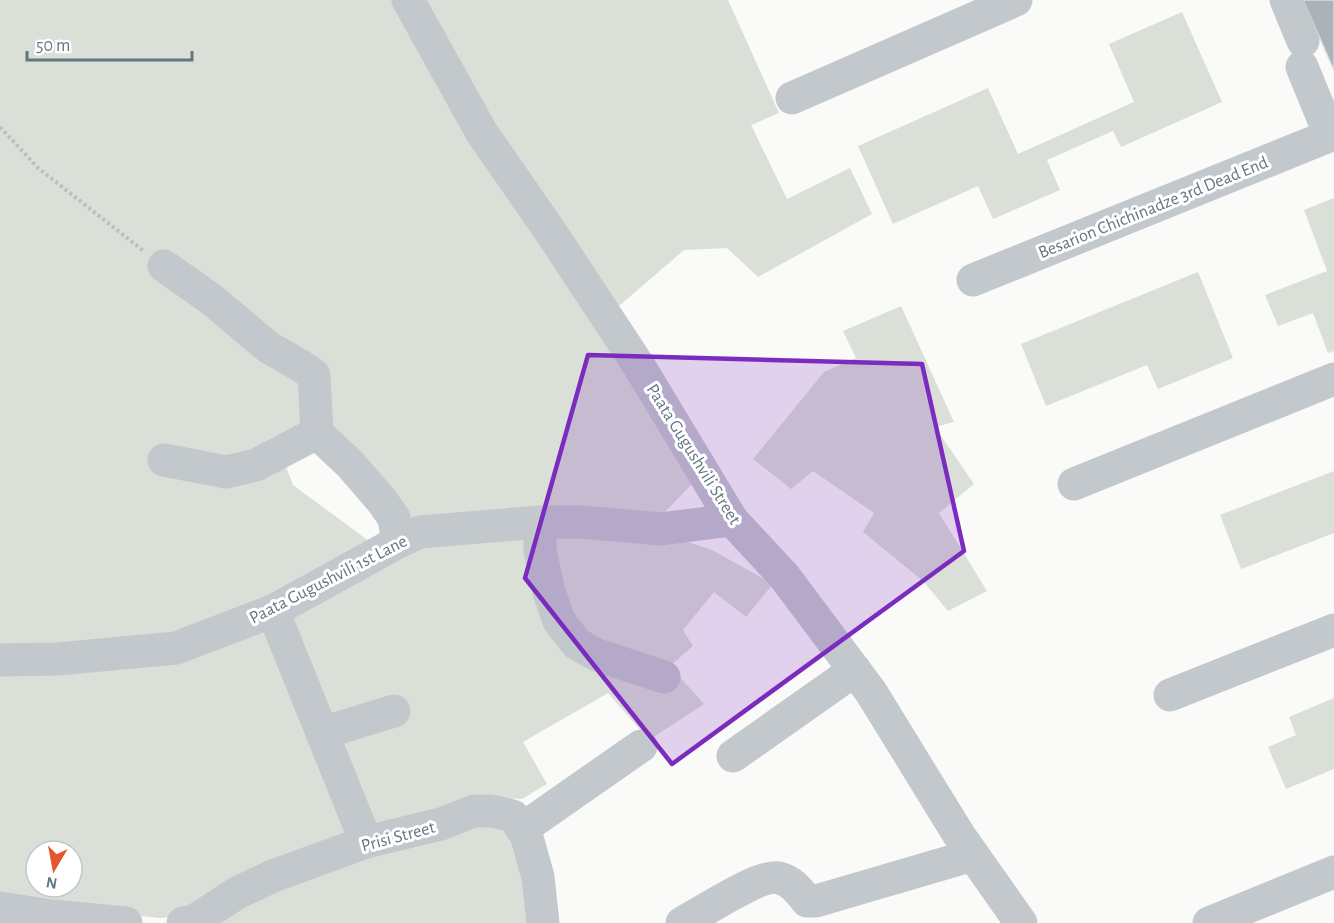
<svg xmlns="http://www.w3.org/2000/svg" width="1334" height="923" font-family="'Alegreya Sans',sans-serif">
<rect width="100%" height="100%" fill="#fafaf8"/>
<g fill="#dadfd7" fill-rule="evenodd">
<polygon points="0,0 396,0 695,481 660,517 402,527 325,428 282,456 293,485 377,547 167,642 0,647"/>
<polygon points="415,0 728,0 779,113 751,125 787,199 850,168 872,214 758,277 727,248 684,250 612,312"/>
<polygon points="1182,12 1222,102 1121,147 1113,131 1047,160 1060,190 993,219 978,186 893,224 858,146 988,88 1018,154 1134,102 1109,44"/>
<polygon points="1334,198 1334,351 1328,353 1313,313 1278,326 1265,295 1327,271 1304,210"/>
<polygon points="1198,272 1233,358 1158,389 1147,365 1046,406 1021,344"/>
<polygon points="901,306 954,422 935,427 974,484 939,513 987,591 948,611 923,581 863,532 874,513 813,471 791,489 753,459 824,372 856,358 843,331"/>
<polygon points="1334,471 1334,533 1241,569 1220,515"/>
<polygon points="666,535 712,550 773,584 746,617 714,592 683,630 693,646 670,666 704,704 649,740 608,693 523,742 547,784 522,799 493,798 368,826 332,725 289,616 420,539"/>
<path d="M 262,624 L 351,827 L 346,841 L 188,915 L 161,918 L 55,908 L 0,899 L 0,667 ZM 36,851 L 72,851 L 72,887 L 36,887 Z"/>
<polygon points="1334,698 1334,769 1286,789 1268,747 1296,735 1289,717"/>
<polygon points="483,824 499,829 512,836 532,923 212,923 276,884"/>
</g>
<polygon fill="#aab3b9" stroke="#dcdcda" stroke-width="1.5" points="1303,0 1334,0 1334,70"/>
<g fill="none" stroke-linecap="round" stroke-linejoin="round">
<polyline stroke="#bbbfc2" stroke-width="4" stroke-dasharray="3 3" stroke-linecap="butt" points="0,127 38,168 145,252"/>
<g stroke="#c3c8cc" stroke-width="33">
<polyline points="408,0 482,133 552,234 639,366 732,520 784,576 871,692 959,835 1021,923"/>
<polyline points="1286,0 1303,41"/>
<polyline points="1302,67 1330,135"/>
<polyline points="792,98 1016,0"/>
<polyline points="164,266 211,299 268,347 301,366 314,375 317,433 351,465 382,501 394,518 398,542"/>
<polyline points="973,280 1334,134"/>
<polyline points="164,460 226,472 256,465 317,433"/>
<polyline points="1074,484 1334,379"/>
<polyline points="540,522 540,551 549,592 559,621 577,644 597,655 664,677"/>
<polyline points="273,611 366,842"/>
<polyline points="0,660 58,659 176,648 273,611 398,542 420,532 540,522 582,522 660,529 732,520"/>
<polyline points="1170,695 1334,630"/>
<polyline points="322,733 394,711"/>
<polyline points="733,756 855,670"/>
<polyline points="522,829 641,746"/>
<polyline points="0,908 52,916 126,923"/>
<polyline points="183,923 194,921 237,893 273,876 366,842 441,824 474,811 491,811 513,816 526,834 538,877 543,923"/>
<path d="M 682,923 C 701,913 761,873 779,878 C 792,881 799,891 807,901 L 816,901 L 973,855"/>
<polyline points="1209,923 1334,872"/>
</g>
</g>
<path fill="#7b2cbf" fill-opacity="0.2" stroke="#7b2cbf" stroke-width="4.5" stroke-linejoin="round" d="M 588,355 L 922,364 L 964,551 L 672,764 L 525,578 Z"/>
<g text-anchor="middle" stroke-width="6" stroke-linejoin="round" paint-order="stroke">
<g font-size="18" fill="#657683" stroke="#fff">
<text transform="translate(1153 207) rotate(-22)" y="6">Besarion Chichinadze 3rd Dead End</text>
<text transform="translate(694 454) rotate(58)" y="6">Paata Gugushvili Street</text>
<text transform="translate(328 579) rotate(-27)" y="6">Paata Gugushvili 1st Lane</text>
<text transform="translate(398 836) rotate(-15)" y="6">Prisi Street</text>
</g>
</g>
<g transform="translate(54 869) rotate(190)"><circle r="28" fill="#ffffff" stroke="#c1c8cd" stroke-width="1.5"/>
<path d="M0-4.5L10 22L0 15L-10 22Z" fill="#e4572e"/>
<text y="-9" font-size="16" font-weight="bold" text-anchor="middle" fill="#657683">N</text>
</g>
<path d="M27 51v9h165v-9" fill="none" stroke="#657683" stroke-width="3"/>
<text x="36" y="51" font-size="18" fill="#657683" stroke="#ffffff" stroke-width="4.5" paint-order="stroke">50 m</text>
</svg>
